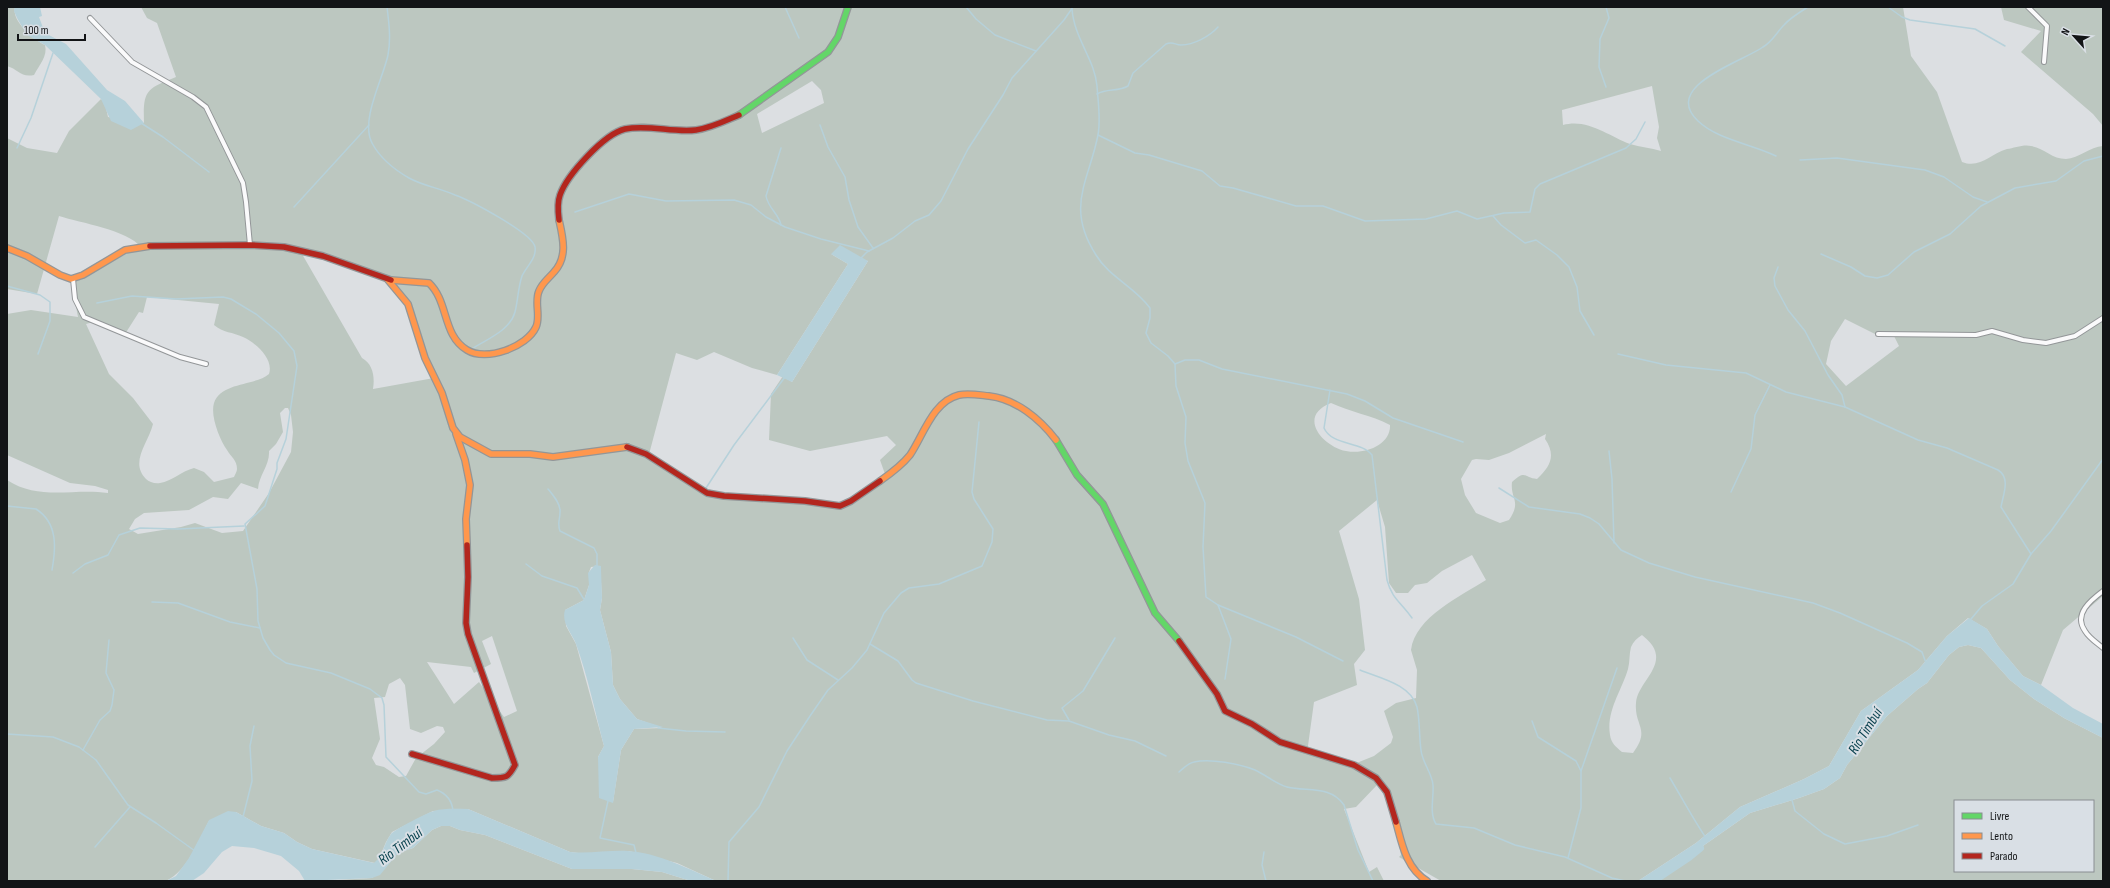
<svg xmlns="http://www.w3.org/2000/svg" width="2110" height="888" font-family="'Sofia Sans Condensed',sans-serif">
<rect width="100%" height="100%" fill="#dcdfe2"/>
<g fill="#bcc7c0" fill-rule="evenodd">
<path d="M 7,7 L 15,7 C 11,21 34,40 45,45 C 48,56 39,65 34,75 C 21,78 18,69 7,66 Z"/>
<path d="M 141,7 L 1903,7 L 1911,56 L 1937,92 L 1962,162 C 1980,169 1990,154 2007,149 C 2014,148 2024,144 2031,146 C 2044,148 2052,159 2066,159 C 2079,158 2090,147 2103,146 L 2103,596 L 2063,630 L 2041,685 L 2023,676 L 1998,646 L 1987,629 L 1968,618 L 1947,636 L 1918,670 L 1861,711 L 1829,766 L 1804,779 L 1740,807 L 1696,843 L 1638,881 L 1441,881 L 1399,857 L 1401,855 C 1397,831 1393,805 1377,785 L 1356,807 L 1344,809 L 1369,872 L 1377,867 L 1384,881 L 716,881 L 677,863 L 629,851 L 587,854 L 570,852 L 468,809 L 433,811 L 392,832 L 386,842 L 379,859 L 375,863 L 312,849 L 297,842 L 284,833 L 261,826 L 236,812 L 209,821 C 198,842 188,870 166,881 L 7,881 L 7,480 C 39,501 73,488 108,493 L 108,490 L 95,486 L 70,483 L 7,455 L 7,314 L 31,310 L 78,317 L 74,296 L 75,280 C 99,272 118,256 141,247 C 127,230 81,223 59,216 L 37,294 L 7,289 L 7,138 L 27,148 L 57,153 L 69,131 L 101,99 L 105,104 L 108,117 L 144,123 C 143,90 146,89 176,77 L 157,23 L 147,18 ZM 812,81 L 821,90 L 824,103 L 762,133 L 757,114 ZM 1652,86 L 1659,127 L 1657,138 L 1661,151 C 1651,148 1640,147 1630,144 C 1609,136 1587,118 1563,125 L 1562,110 ZM 302,254 C 314,256 385,279 393,286 C 411,303 425,354 434,378 L 373,389 C 375,377 373,364 362,358 ZM 831,254 L 868,261 L 792,382 L 783,376 L 771,394 L 769,440 L 810,451 L 887,436 L 896,445 L 880,460 L 885,474 L 842,506 L 813,505 L 719,497 L 697,491 L 648,458 L 676,353 L 697,360 L 714,352 L 752,368 L 777,375 L 848,264 ZM 147,297 L 219,304 L 214,325 C 223,333 233,332 243,337 C 256,343 274,359 269,374 C 255,386 221,382 214,403 C 210,416 220,440 227,450 C 231,457 237,460 237,469 C 237,472 235,474 234,477 L 214,482 L 204,472 L 194,468 C 182,471 172,481 160,483 C 155,484 149,482 146,479 C 129,462 149,442 153,424 L 133,398 L 109,374 L 86,324 L 93,322 L 125,334 L 139,312 L 143,313 ZM 1845,319 L 1877,335 L 1893,334 L 1899,346 L 1846,386 L 1826,364 L 1831,341 ZM 1331,403 C 1350,412 1371,415 1390,425 C 1391,445 1365,455 1346,451 C 1322,446 1297,416 1331,403 ZM 285,408 L 288,408 L 291,415 L 293,432 L 291,452 L 269,493 L 243,531 L 222,533 L 195,523 L 181,527 L 138,534 L 129,529 L 135,519 L 144,513 L 189,510 L 213,497 L 228,499 L 241,483 L 258,489 C 259,475 270,465 269,451 L 276,444 L 283,432 L 280,413 ZM 1546,434 L 1545,439 C 1556,455 1551,466 1537,479 C 1524,478 1526,469 1512,482 C 1510,499 1522,501 1509,520 L 1500,523 L 1476,513 L 1465,495 L 1461,479 L 1472,460 L 1476,459 L 1489,460 L 1509,453 ZM 1377,500 L 1385,527 L 1389,583 L 1396,593 L 1408,593 L 1415,585 L 1427,583 L 1442,571 L 1472,555 L 1486,580 C 1461,596 1415,617 1411,650 L 1417,670 L 1416,698 L 1396,703 L 1384,711 L 1393,737 L 1391,743 L 1374,756 L 1349,766 L 1307,753 L 1314,702 L 1357,685 L 1354,664 L 1365,650 L 1359,599 L 1339,531 ZM 600,566 L 602,598 L 600,610 L 611,652 L 613,685 L 620,699 L 637,719 L 662,728 L 634,729 L 621,750 L 613,802 L 598,757 L 604,746 L 576,644 L 566,626 L 565,610 L 584,600 L 589,585 L 589,572 L 591,567 ZM 1642,635 C 1648,640 1655,646 1656,655 C 1658,672 1637,686 1636,703 C 1634,726 1651,729 1633,753 L 1622,752 C 1616,747 1611,743 1610,735 C 1606,711 1622,690 1628,669 C 1630,662 1629,654 1631,647 C 1633,642 1637,638 1642,635 ZM 492,636 L 517,711 L 504,717 L 479,682 L 454,704 L 427,662 L 471,667 L 474,673 L 491,664 L 482,641 ZM 400,678 L 405,685 L 410,729 L 421,733 L 437,726 L 443,727 L 445,732 L 434,744 L 416,758 L 406,776 L 399,777 L 384,767 L 376,765 L 372,758 L 380,739 L 374,698 L 385,697 L 389,684 Z"/>
<polygon points="2001,7 2103,7 2103,126 2093,114 2021,52 2041,31 2004,20"/>
<path d="M 1968,645 L 1981,648 L 2010,680 L 2034,699 L 2064,718 L 2103,738 L 2103,881 L 1653,881 L 1750,813 L 1799,798 L 1824,789 L 1840,778 L 1847,765 L 1887,716 L 1918,689 L 1927,683 L 1949,655 L 1959,647 ZM 1955,801 L 2093,801 L 2093,871 L 1955,871 Z"/>
<polygon points="441,826 450,826 460,830 485,835 572,869 632,869 662,872 691,881 339,881 338,880 372,878 398,853 413,848 432,830"/>
</g>
<g fill="#b6d1da">
<polygon points="15,7 40,7 42,16 39,17 45,33 66,44 107,90 125,101 144,123 131,130 111,121 101,99 45,45 27,35 17,18 14,11"/>
<polygon points="840,245 868,261 792,382 777,375 848,264 831,254"/>
<path d="M 595,565 L 601,566 L 601,569 L 602,598 L 600,610 L 611,652 L 613,685 L 620,699 L 637,719 L 663,727 L 634,729 L 621,750 L 613,803 L 599,798 L 598,757 L 604,746 C 595,712 588,677 576,644 C 572,633 561,623 565,610 L 584,600 L 589,585 L 588,573 Z"/>
<polygon points="1969,618 1987,629 1998,646 2023,676 2041,685 2073,708 2103,724 2103,738 2064,718 2034,699 2010,680 1981,648 1968,645 1959,647 1949,655 1927,683 1918,689 1887,716 1847,765 1840,778 1824,789 1799,798 1750,813 1653,881 1638,881 1696,843 1740,807 1804,779 1829,766 1861,711 1918,670 1947,636"/>
<path d="M 468,809 L 570,852 C 589,854 609,850 628,851 C 656,852 691,870 716,881 L 691,881 L 662,872 L 632,869 L 572,869 L 485,835 L 460,830 L 450,826 L 441,826 L 432,830 L 413,848 L 398,853 L 380,875 L 372,878 L 305,881 L 299,871 L 281,856 L 254,848 L 232,846 L 222,852 L 204,873 L 192,881 L 166,881 L 176,876 L 189,858 L 209,820 L 228,811 L 236,812 L 261,826 L 284,833 L 297,842 L 312,849 L 374,863 C 383,856 384,843 391,834 C 394,830 428,812 434,811 C 444,808 457,809 468,809 Z"/>
</g>
<g fill="none" stroke-linecap="round" stroke-linejoin="round">
<g stroke="#b6d1da" stroke-width="1.5">
<path d="M 387,7 C 389,23 391,39 388,55 C 383,79 360,120 372,143 C 380,158 395,170 409,178 C 423,186 440,188 455,195 C 469,200 533,233 535,247 C 537,258 526,267 522,276 C 518,288 518,300 515,312 C 510,331 485,340 470,350"/>
<polyline points="785,7 799,38"/>
<polyline points="966,7 976,19 995,35 1036,51"/>
<polyline points="1888,7 1902,17 1910,20 1975,29 2005,46"/>
<path d="M 1072,9 C 1074,38 1095,60 1097,86 C 1098,102 1101,119 1098,135 C 1089,181 1065,207 1096,255 C 1109,277 1135,287 1150,308 L 1150,318 L 1146,333 L 1151,343 L 1168,356 L 1175,364 L 1176,386 L 1186,417 L 1185,443 L 1188,461 L 1205,503 L 1203,547 L 1206,597 L 1218,605 L 1296,637 L 1343,661"/>
<polyline points="1606,87 1599,67 1600,39 1609,18 1606,7"/>
<path d="M 1097,94 C 1107,88 1118,92 1128,86 L 1133,73 L 1166,44 C 1173,41 1175,45 1181,45 C 1194,45 1210,36 1218,27"/>
<polyline points="141,123 163,137 209,172"/>
<polyline points="820,125 828,147 845,177 849,200 858,227 873,248"/>
<polyline points="1098,135 1135,153 1149,155 1202,171 1220,186 1233,188 1296,206 1323,206 1365,221 1426,219 1457,211 1477,219 1504,213 1530,212 1535,189 1540,184 1626,148 1636,139 1645,122"/>
<polyline points="17,148 31,118 53,53"/>
<path d="M 1776,156 C 1752,144 1718,140 1698,121 C 1661,86 1742,62 1763,47 C 1772,42 1777,32 1784,25 C 1790,18 1800,12 1808,7"/>
<polyline points="1800,160 1837,158 1925,170 1944,177 1973,197 1987,202"/>
<polyline points="294,207 369,125"/>
<polyline points="575,212 629,194 666,201 734,200 751,205 766,217 785,227 821,239 869,251"/>
<polyline points="1493,216 1501,225 1525,243 1536,240 1557,255 1569,267 1577,287 1580,311 1594,335"/>
<path d="M 781,225 C 779,214 768,208 766,196 L 781,148"/>
<polyline points="1821,254 1851,267 1865,276 1877,278 1888,275 1914,252 1950,234 1981,206 2015,188 2056,181 2084,161 2103,156"/>
<polyline points="861,258 867,252 893,238 915,221 929,215 941,201 968,149 1003,95 1012,78 1064,20 1073,7"/>
<polyline points="1778,267 1774,278 1775,286 1788,310 1805,331 1828,375 1842,395 1845,407"/>
<polyline points="7,286 40,295 50,302 50,321 38,354"/>
<path d="M 97,303 L 132,296 L 176,299 L 223,297 L 231,299 L 256,314 L 279,333 L 294,351 L 297,366 L 286,439 L 277,463 L 277,469 L 265,506 L 245,524 L 257,589 L 258,621 L 263,638 L 270,650 L 274,655 L 286,663 L 331,673 L 370,689 L 382,698 L 384,705 L 386,757 L 419,792 L 426,794 L 437,790 C 447,794 452,800 453,811"/>
<path d="M 1618,354 L 1666,365 L 1746,373 L 1786,392 L 1845,407 L 1918,440 L 1947,448 L 1998,470 C 2011,478 2003,495 2001,507 L 2031,554"/>
<polyline points="1175,364 1185,360 1199,360 1222,369 1347,394 1365,401 1393,418 1463,442"/>
<path d="M 1330,390 L 1324,428 C 1332,446 1361,441 1372,455 L 1387,580 C 1392,599 1401,602 1412,618"/>
<polyline points="1609,451 1612,479 1614,543"/>
<polyline points="706,488 734,445 785,377"/>
<polyline points="1499,488 1529,507 1580,514 1590,518 1599,524 1621,550 1649,563 1695,577 1813,603 1840,613 1907,643 1922,652 1926,663"/>
<path d="M 548,489 C 553,495 561,504 560,512 C 560,520 557,523 560,531 L 594,548 L 597,554 L 597,567"/>
<polyline points="1731,492 1751,449 1755,415 1770,385"/>
<path d="M 7,506 L 36,509 C 58,523 56,548 52,570"/>
<polyline points="526,564 542,576 577,588 585,601"/>
<polyline points="73,573 85,564 108,555 119,535 140,528 178,529 244,526"/>
<polyline points="152,602 178,603 230,622 260,628"/>
<polyline points="1218,605 1231,639 1225,679"/>
<polyline points="1971,619 1982,606 2013,584 2031,554 2051,531 2103,459"/>
<polyline points="793,638 807,660 838,680"/>
<polyline points="870,644 898,661 912,680 916,683 973,701 1047,720 1069,721 1109,735 1135,741 1166,756"/>
<path d="M 1360,670 C 1379,678 1411,684 1417,707 C 1420,721 1419,736 1421,750 C 1422,762 1432,773 1433,785 C 1434,797 1429,813 1436,824 L 1474,828 L 1515,845 L 1565,857 L 1612,878 L 1625,881"/>
<polyline points="1069,720 1062,708 1083,691 1115,638"/>
<polyline points="1532,721 1538,737 1576,761 1581,771 1581,808 1568,858"/>
<polyline points="658,728 686,731 725,732"/>
<polyline points="7,734 53,737 79,747 96,760 128,805 156,823 195,851"/>
<polyline points="83,750 100,720 110,711 112,705 114,690 106,673 109,640"/>
<polyline points="1581,771 1617,668"/>
<path d="M 1179,772 C 1184,768 1188,763 1194,762 C 1210,758 1240,764 1255,770 C 1266,775 1276,784 1287,787 C 1307,792 1330,785 1344,805 L 1358,850 L 1373,881"/>
<path d="M 1670,778 C 1682,798 1693,819 1706,838"/>
<polyline points="1792,800 1795,811 1824,834 1845,844 1887,836 1918,825"/>
<polyline points="608,801 600,838 634,845 636,853"/>
<polyline points="243,817 252,781 250,746 254,726"/>
<polyline points="95,847 130,807"/>
<polyline points="1264,852 1262,865 1266,881"/>
<polyline points="728,881 729,842 759,807 787,751 810,716 828,690 852,668 867,650 884,613 901,593 909,588 939,584 982,566 992,542 993,529 974,499 972,492 979,422"/>
</g>
<polyline stroke="#b6d1da" stroke-width="8" points="1653,881 1689,857 1700,848"/>
<defs>
<g id="street">
<polyline points="2028,7 2047,26 2044,62"/>
<polyline points="90,18 132,62 193,97 206,107 243,183 246,202 250,245"/>
<polyline points="73,279 75,299 84,317 180,357 206,364"/>
<polyline points="1878,334 1976,335 1992,331 2023,340 2046,343 2075,336 2103,318"/>
<path d="M 2103,591 C 2091,600 2073,614 2085,631 C 2089,638 2097,643 2103,648"/>
</g>
<g id="fast">
<polyline points="739,115 828,52 838,37 848,7"/>
<polyline points="1056,440 1077,475 1103,504 1155,613 1179,641"/>
</g>
<g id="slow">
<polyline points="7,248 27,256 60,275 71,279 83,275 125,250 150,246"/>
<polyline points="388,280 408,304 425,358 442,393 453,428 460,437 491,454 530,454 553,457 627,447"/>
<path d="M 391,280 L 429,283 C 449,302 442,335 467,350 C 486,362 527,347 536,327 C 541,316 534,302 539,291 C 542,283 549,278 554,272 C 568,257 563,238 559,220"/>
<polyline points="456,434 465,460 470,485 466,519 467,545"/>
<path d="M 880,481 C 890,474 902,465 910,455 C 923,436 933,401 959,395 C 968,393 979,395 989,396 C 1016,399 1040,419 1056,440"/>
<path d="M 1396,822 C 1402,844 1406,868 1427,881"/>
</g>
<g id="jam">
<path d="M 559,220 C 558,212 557,203 560,195 C 567,175 604,134 625,129 C 648,124 673,133 696,130 C 711,128 725,121 739,115"/>
<polyline points="150,246 250,245 284,247 323,256 391,280"/>
<polyline points="627,447 646,454 707,493 724,496 805,501 840,506 851,501 880,481"/>
<polyline points="1179,641 1217,694 1225,711 1252,724 1280,742 1354,765 1376,778 1387,792 1396,822"/>
<path d="M 412,754 L 492,778 C 506,778 508,778 515,765 L 468,634 L 466,623 L 468,577 L 467,545"/>
</g>
</defs>
<use href="#street" stroke="#939698" stroke-width="6"/>
<use href="#fast" stroke="#939698" stroke-width="8"/>
<use href="#slow" stroke="#939698" stroke-width="8"/>
<use href="#jam" stroke="#939698" stroke-width="8"/>
<use href="#street" stroke="#fafafb" stroke-width="4"/>
<use href="#fast" stroke="#63d668" stroke-width="5.5"/>
<use href="#slow" stroke="#ff974d" stroke-width="5.5"/>
<use href="#jam" stroke="#b3261e" stroke-width="5.5"/>
</g>
<g text-anchor="middle" stroke-width="4" stroke-linejoin="round" paint-order="stroke">
<g font-size="15" font-style="italic" fill="#033d4a" stroke="#d9dfe5">
<text transform="translate(1865 731) rotate(-58)" y="5">Rio Timbuí</text>
<text transform="translate(400 846) rotate(-37)" y="5">Rio Timbuí</text>
</g>
</g>
<rect width="2110" height="888" fill="none" stroke="#121416" stroke-width="16"/>
<rect x="1954" y="800" width="140" height="72" fill="#d9dfe5" stroke="#898e92"/>
<rect x="1962" y="813" width="20" height="6" fill="#63d668" stroke="#898e92"/>
<text x="1990" y="820" font-size="12" fill="#121416">Livre</text>
<rect x="1962" y="833" width="20" height="6" fill="#ff974d" stroke="#898e92"/>
<text x="1990" y="840" font-size="12" fill="#121416">Lento</text>
<rect x="1962" y="853" width="20" height="6" fill="#b3261e" stroke="#898e92"/>
<text x="1990" y="860" font-size="12" fill="#121416">Parado</text>
<g transform="translate(2074 36) rotate(297)" stroke="#d9dfe5" stroke-width="3" paint-order="stroke">
<path d="M0-3L7 15L0 10L-7 15Z" fill="#121416"/>
<text y="-6" font-size="11" font-weight="bold" text-anchor="middle" fill="#121416">N</text>
</g>
<path d="M18 34v6h67v-6" fill="none" stroke="#121416" stroke-width="2"/>
<text x="24" y="34" font-size="12" fill="#121416" stroke="#d9dfe5" stroke-width="3" paint-order="stroke">100 m</text>
</svg>
